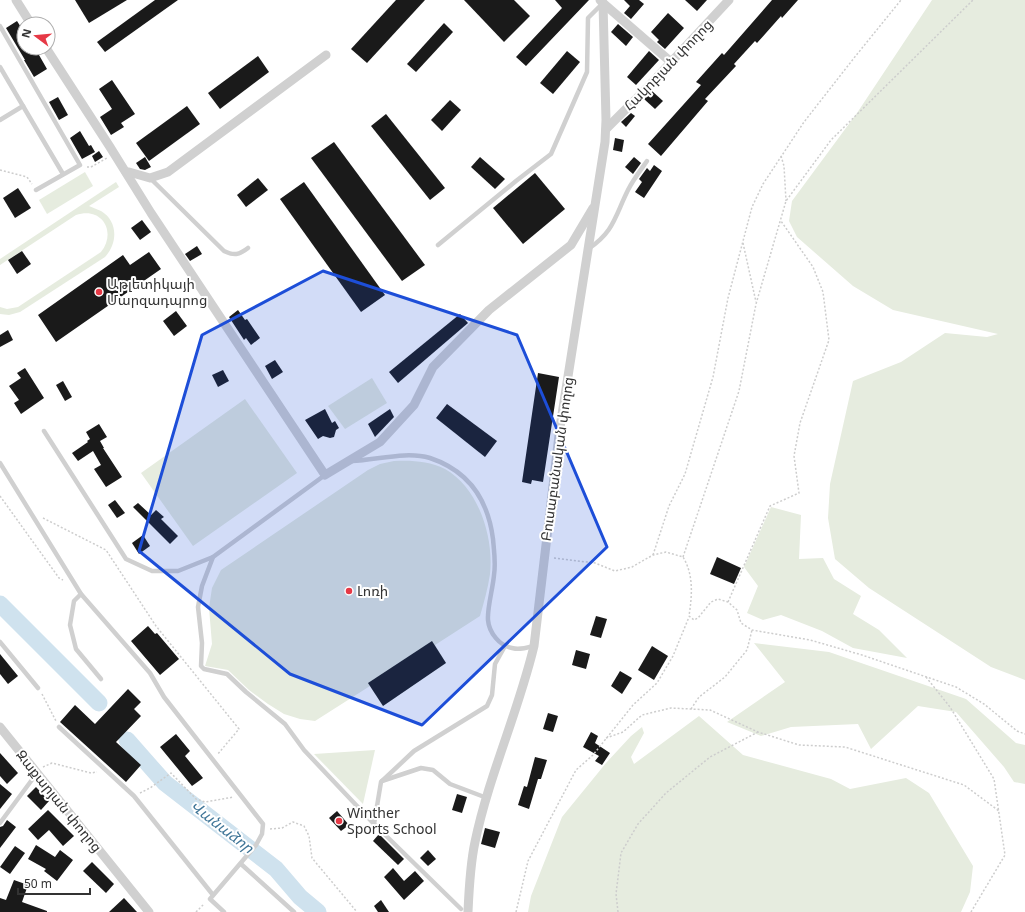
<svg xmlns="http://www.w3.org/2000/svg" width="1025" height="912" font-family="'Noto Sans','Noto Sans Armenian',sans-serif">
<rect width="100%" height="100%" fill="#fff"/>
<g fill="#e6ecdf">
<polygon points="932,0 1025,0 1025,680 991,667 869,588 835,559 828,518 830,484 853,381 901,362 945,333 987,337 998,334 893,310 853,286 797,237 789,221 792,201 857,113"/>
<polygon points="85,172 93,186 47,214 39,200"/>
<path d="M 116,182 L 119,187 L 89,206 C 93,208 97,209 101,211 C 118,221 118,243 105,257 L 20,312 L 9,315 L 0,314 L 0,307 L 7,309 L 18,307 L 101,252 C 117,232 102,206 76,215 L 0,265 L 0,259 Z"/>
<polygon points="372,378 387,403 345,429 328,406"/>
<polygon points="245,399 297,473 193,546 141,473"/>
<path d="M 394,461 C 411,460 429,461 445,469 C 479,488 494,538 490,574 C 488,588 484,602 480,616 L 435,645 L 446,663 L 383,706 L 370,686 L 315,721 L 300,719 L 284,714 L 268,704 L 249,690 L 228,670 L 205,666 L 212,644 L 209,608 L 212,588 L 221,570 L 368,470 L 380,464 Z"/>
<polygon points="771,507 801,515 799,559 823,558 834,579 861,596 853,614 879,630 907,658 853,648 822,631 781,615 763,620 747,613 758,586 744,567"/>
<polygon points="754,643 829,652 966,699 1016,743 1025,745 1025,784 1014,782 1004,767 956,712 918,706 871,749 858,724 791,727 761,736 727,722 785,682"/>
<polygon points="699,716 743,755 831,779 850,789 906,778 929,793 973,866 970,892 961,912 528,912 531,896 562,817 606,763 631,736 642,727 644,733 631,757 634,764"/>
<polygon points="375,750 363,804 314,754"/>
</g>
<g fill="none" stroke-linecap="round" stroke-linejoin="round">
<g stroke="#cfe2ee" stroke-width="17">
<polyline points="0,604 99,703"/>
<polyline points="127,740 165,783 276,869 300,897 318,912"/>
</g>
</g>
<g fill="#1a1a1a">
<polygon points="75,0 127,0 89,23"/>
<polygon points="155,0 178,0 105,52 97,42"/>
<polygon points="396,0 425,0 367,63 351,49"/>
<polygon points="464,0 514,0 530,16 504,42"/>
<polygon points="555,0 589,0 526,66 516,57 562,8"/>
<polygon points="624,0 639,0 644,4 631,19 624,13 630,6"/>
<polygon points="685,0 707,0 697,11"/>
<polygon points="772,0 798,0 782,18 781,16 757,43 755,41 734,64 736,66 705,99 708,101 661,156 648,144 701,85 696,82 722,53 724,55"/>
<polygon points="668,13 684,28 665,49 657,42 659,40 651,32"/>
<polygon points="17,21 24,32 24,48 35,48 47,69 34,77 24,60 25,60 6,28"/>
<polygon points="444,23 453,32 416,72 407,64"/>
<polygon points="618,24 633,37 626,46 611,32"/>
<polygon points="567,51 580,62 553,94 540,83"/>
<polygon points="649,51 659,60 636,85 627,77"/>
<polygon points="258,56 269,72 220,109 208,93"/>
<polygon points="112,80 135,114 121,123 124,127 111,135 100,117 112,109 99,89"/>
<polygon points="652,91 663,101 655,109 644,99"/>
<polygon points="58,97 68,115 59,120 49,102"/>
<polygon points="450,100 461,110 442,131 431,120"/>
<polygon points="187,106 200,124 149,161 136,143"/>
<polygon points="631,113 635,116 626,127 621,122"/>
<polygon points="386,114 445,188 430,200 371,126"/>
<polygon points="80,131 89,146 91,145 95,152 82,159 70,138"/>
<polygon points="615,138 624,140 622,152 613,150"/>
<polygon points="334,142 425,265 402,281 311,158"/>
<polygon points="99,151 103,157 95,162 92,156"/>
<polygon points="145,157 151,167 145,170 140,169 136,163"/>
<polygon points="480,157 505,179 495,189 471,167"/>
<polygon points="634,157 641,163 633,174 625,167"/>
<polygon points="654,165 662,171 644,198 635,192 642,182 639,179 647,168 650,171"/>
<polygon points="535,173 565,209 523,244 493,208"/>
<polygon points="258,178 268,190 246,207 237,195"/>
<polygon points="304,182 385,295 361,312 280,199"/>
<polygon points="18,188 31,208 15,218 3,198"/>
<polygon points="142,220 151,232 140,240 131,228"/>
<polygon points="197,246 202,254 190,261 185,254"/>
<polygon points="22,251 31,264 17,274 8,260"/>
<polygon points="149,252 161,269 56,342 38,315 123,255 130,265"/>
<polygon points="238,310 245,320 247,319 260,338 251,345 246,338 244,340 229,317"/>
<polygon points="176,311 187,326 174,336 163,321"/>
<polygon points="460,314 468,323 398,383 389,372"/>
<polygon points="8,330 13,340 0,347 0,335"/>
<polygon points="275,360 283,372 272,379 265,366"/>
<polygon points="25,368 44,398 21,414 14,403 19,400 9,386 21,378 17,373"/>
<polygon points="223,370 229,381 218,387 212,375"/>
<polygon points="538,373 559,377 543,482 532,480 531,484 522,482"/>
<polygon points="63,381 72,397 65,401 56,385"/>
<polygon points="447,404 497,441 485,457 436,418"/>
<polygon points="325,409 332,423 335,421 339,428 336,430 334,437 330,438 323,436 318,439 305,420"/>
<polygon points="390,409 394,417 375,437 368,424"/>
<polygon points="99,424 107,437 100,441 104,448 103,448 122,477 106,487 94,469 101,465 93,451 78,461 72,453 88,442 87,441 90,439 86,432"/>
<polygon points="115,500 125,513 117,518 108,505"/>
<polygon points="138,503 151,515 156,510 164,517 161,519 178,536 170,544 133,507"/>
<polygon points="143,535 150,546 139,554 132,543"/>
<polygon points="717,557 741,568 734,584 710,574"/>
<polygon points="596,616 607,619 601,638 590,635"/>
<polygon points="148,626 155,634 157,633 179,659 160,675 131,641"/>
<polygon points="432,641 446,663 383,706 368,683"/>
<polygon points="652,646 668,656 654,680 638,670"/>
<polygon points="576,650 590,654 586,669 572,665"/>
<polygon points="0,654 18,676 8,684 0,674"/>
<polygon points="620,671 632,678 622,694 611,686"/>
<polygon points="128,689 141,702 134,709 141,716 116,742 141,765 126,782 60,722 75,705 95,724"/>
<polygon points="548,713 558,716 553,732 543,729"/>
<polygon points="591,732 598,736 595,743 610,753 602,765 595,761 599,756 583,747"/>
<polygon points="176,734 190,751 185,756 203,778 192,786 160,747"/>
<polygon points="0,753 18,773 7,784 0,776"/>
<polygon points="535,757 547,760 541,779 538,779 529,809 518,805 524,786 527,787"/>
<polygon points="0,784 12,794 0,809"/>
<polygon points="36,787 49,801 41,810 27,796"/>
<polygon points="457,794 467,797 462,813 452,810"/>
<polygon points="48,810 74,836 63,846 49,830 38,840 28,829"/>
<polygon points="337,811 349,825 341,831 329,818"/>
<polygon points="7,820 16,827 0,848 0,827 3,826"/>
<polygon points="485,828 500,832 495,848 481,844"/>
<polygon points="379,834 404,859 398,865 373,841"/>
<polygon points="36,845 55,857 60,850 73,860 57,881 44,871 46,869 28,859"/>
<polygon points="15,846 25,853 10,874 0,867"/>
<polygon points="428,850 436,859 428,866 420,858"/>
<polygon points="92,862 114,884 106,893 83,871"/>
<polygon points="393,868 404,881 415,871 424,881 404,900 384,877"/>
<polygon points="14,880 28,885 22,902 47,911 47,912 0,912 0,898 6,900"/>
<polygon points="124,898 137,912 109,912"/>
<polygon points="381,900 389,912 378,912 374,906"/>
</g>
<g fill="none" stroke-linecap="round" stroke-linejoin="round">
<g stroke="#cdcdcd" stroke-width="1.5" stroke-dasharray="2 2" stroke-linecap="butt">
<polyline points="781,156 784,166 786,201"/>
<polyline points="87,167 91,167 107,158"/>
<polyline points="0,170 27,177 32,184"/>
<polyline points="743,243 756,302"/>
<polyline points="0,496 59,578 63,580"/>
<polyline points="43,518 106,550 156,626 239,729 217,755"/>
<polyline points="653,555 669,506 685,474 713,377 728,298 752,207 763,184 804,122 854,58 901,0"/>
<polyline points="683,557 739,391 756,304 786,201 831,140 973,0"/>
<path d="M 554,558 L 595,563 L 615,571 L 632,567 L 653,555 L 666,552 L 683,557 C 694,575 692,596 689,616 L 694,620 L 698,618 L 711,602 L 718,599 L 728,602 L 737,610 L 741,623 L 752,630 L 810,640 L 862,655 L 956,687 L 984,704 L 1017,731 L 1025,734"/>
<polyline points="728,602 770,506 799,493 794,456 800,423 829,340 823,292 813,267 781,221"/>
<polyline points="926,677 950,707 994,779 1005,855 971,912"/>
<polyline points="42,694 56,721"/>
<polyline points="691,709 699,697 725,677 747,650 752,630"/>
<polyline points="606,738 623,732 642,715 671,708 710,710 758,732 799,745 845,747 964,785 999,811"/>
<polyline points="43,767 52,763 91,773 97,772"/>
<polyline points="140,793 150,788 171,773 196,799 205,802 234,797"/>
<polyline points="270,829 282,828 293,822 304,826 309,836 312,858 357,912"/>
<polyline points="196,912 204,904"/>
<polyline points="516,912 528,861 576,770 593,755 633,705 657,683 673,656 689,617"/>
<polyline points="618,912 616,894 621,853 638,824 666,793 710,757 758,732"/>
</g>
<g stroke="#d0d0d0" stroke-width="4.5">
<polyline points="0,26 80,165 36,190"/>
<polyline points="0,67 63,174"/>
<polyline points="0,120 23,106"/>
<path d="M 150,178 L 224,251 C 234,256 239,255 248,248"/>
<polyline points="438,245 516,181 551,154 587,72 588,18 602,4"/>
<path d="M 588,249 C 614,232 615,216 628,190 C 633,180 640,171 647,161"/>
<polyline points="44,431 126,559 152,571 178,571 213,557"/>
<path d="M 352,461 C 377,460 406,451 430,458 C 469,471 488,500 493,539 C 494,551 496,563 494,575 C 493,588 487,608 488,620 C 489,633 500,646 512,648 C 520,650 526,648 533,646"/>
<polyline points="0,463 81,594 150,673 164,697 263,824 262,834 256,845 210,899 224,912"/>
<polyline points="325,475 213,557 202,586 198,607 202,643 201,666 204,669 227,674 246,692 285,724 304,750 374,824"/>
<polyline points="81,594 74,601 70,625 76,649 101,679"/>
<polyline points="0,642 38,688"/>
<polyline points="59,727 134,796 213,895"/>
<polyline points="382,781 421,768 433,770 450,784 487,798"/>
<polyline points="0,823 37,773"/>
<polyline points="241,864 294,912"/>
<polyline points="461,909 374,824 381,782 414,751 487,706 492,695 495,664 505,646"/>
</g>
<g stroke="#d0d0d0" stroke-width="9">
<polyline points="16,0 31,24"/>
<polyline points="603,3 671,62"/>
<polyline points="46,48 110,147 151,213 325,475 380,442 414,405 433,367 489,310 571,245 593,208"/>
<polyline points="606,129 646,89 729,0"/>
<polyline points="126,172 129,172 150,178 168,172 326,55"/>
<polyline points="0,727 149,912"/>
<path d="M 468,912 C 469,889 470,865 475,842 C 489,775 518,713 534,646 L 560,427 L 605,142 L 606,120 L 603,3 L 600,0"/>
</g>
</g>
<path fill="#1d4ed8" fill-opacity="0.2" stroke="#1d4ed8" stroke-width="3" stroke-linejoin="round" d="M 323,271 L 517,335 L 607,547 L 422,725 L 290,674 L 139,551 L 202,335 Z"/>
<g fill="#e63946" stroke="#fff" stroke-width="1.5">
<circle cx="99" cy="292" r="4"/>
<circle cx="349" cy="591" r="4"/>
<circle cx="339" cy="821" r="4"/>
</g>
<g text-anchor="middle" stroke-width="4" stroke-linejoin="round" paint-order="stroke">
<g font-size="14" fill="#333" stroke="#fff">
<text transform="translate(668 65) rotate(-46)" y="5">Հակոբյան փողոց</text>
<text transform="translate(557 459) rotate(-82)" y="5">Բուսաբանական փողոց</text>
<text transform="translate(59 801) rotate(51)" y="5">Զաքարյան փողոց</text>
</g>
<g font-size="14" fill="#333" stroke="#fff" text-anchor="start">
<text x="107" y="289">Աթլետիկայի<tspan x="107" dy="16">Մարզադպրոց</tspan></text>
<text x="357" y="596">Լոռի</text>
<text x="347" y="818">Winther<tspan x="347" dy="16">Sports School</tspan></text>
</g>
<g font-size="15" font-style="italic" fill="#3f7597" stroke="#fff">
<text transform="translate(222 827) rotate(38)" y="5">Վանաձոր</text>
</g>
</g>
<g transform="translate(36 36) rotate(286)"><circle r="19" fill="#ffffff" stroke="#adadad"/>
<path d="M0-3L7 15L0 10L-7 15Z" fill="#e63946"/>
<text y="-6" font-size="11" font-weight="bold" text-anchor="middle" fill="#333333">N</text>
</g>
<path d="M18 888v6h72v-6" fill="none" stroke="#333333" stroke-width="2"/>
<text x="24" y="888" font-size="12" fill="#333333" stroke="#ffffff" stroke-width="3" paint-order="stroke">50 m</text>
</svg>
